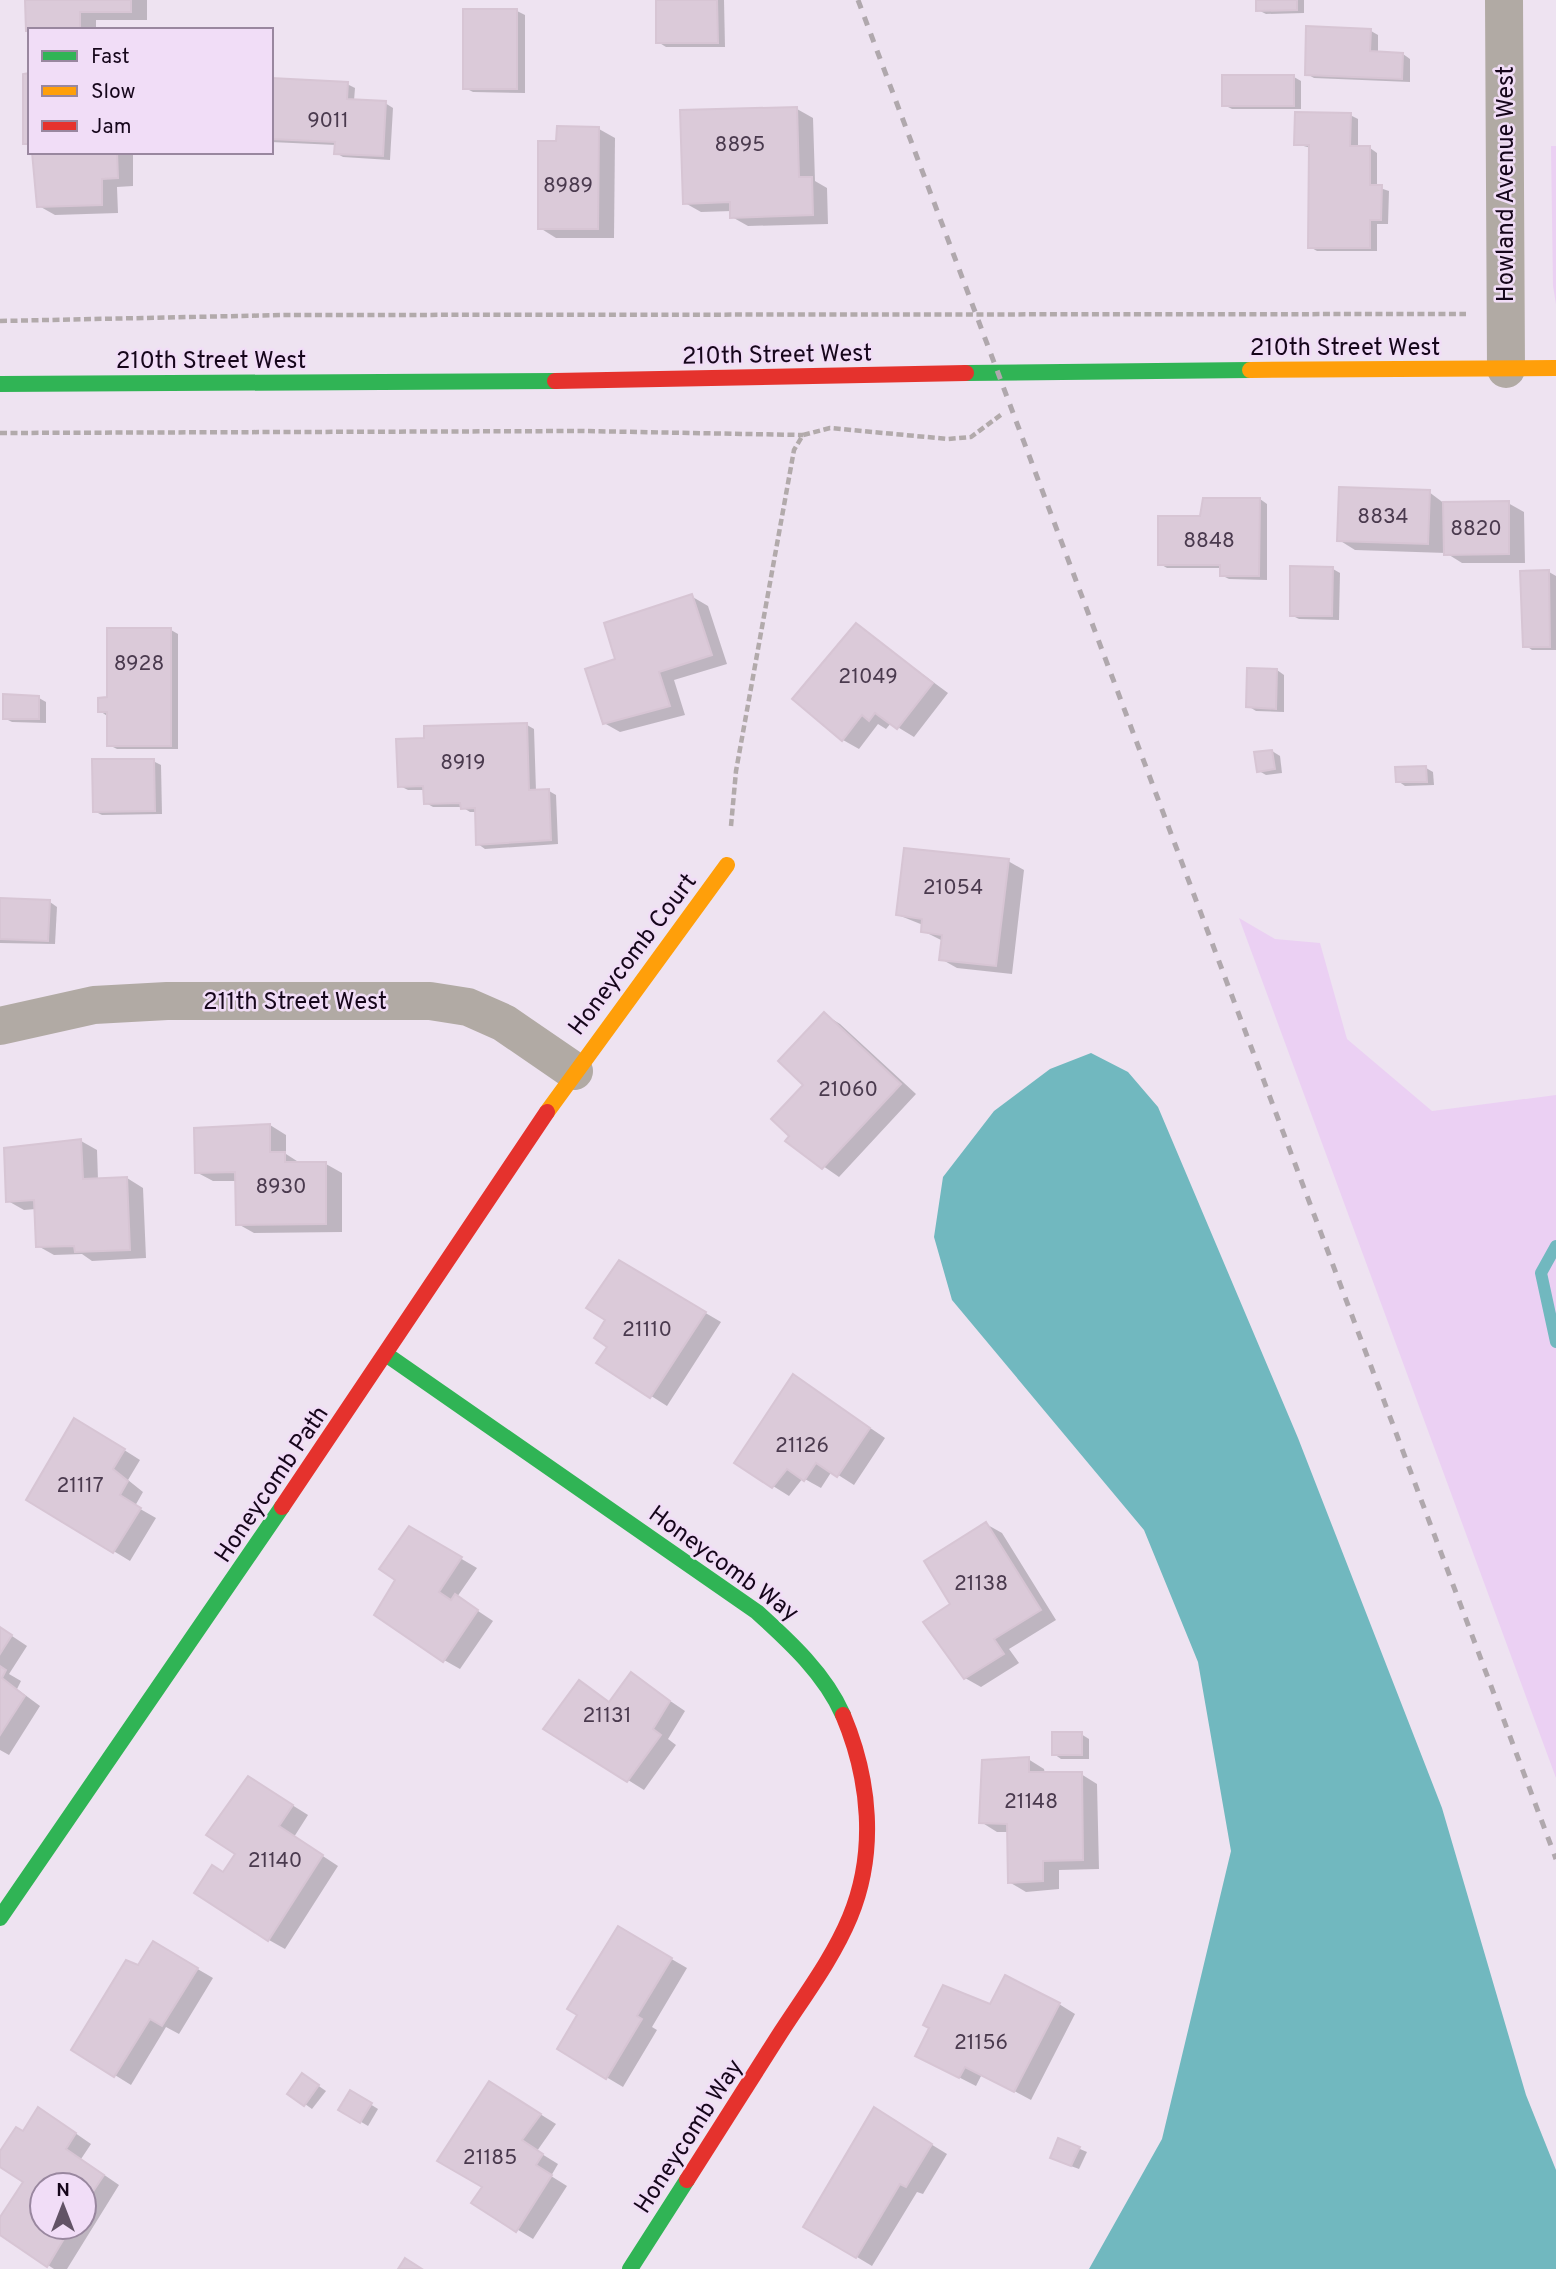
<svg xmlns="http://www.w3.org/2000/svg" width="1556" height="2269" font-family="Overpass,sans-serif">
<rect width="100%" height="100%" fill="#eee3f1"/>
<g fill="#ebd0f3">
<polygon points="1551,146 1556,146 1556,304 1553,286"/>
<polygon points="1239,918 1275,939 1320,943 1347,1039 1432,1111 1556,1095 1556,1778"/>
</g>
<polygon fill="#71b8bf" points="1091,1053 1128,1072 1158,1107 1298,1438 1442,1808 1526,2095 1556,2170 1556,2269 1089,2269 1162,2139 1231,1851 1198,1662 1144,1530 952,1300 934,1237 943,1177 994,1111 1050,1069"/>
<g fill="#0003" fill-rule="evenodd">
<polygon points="27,0 147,0 147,20 96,20 96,30 30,31"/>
<polygon points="658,0 724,0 725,47 666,47 658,42"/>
<polygon points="1258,0 1304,0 1304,13 1266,14 1258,10"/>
<polygon points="517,11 525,15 525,93 473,92 465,88"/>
<polygon points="1371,31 1378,35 1378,53 1403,54 1410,59 1410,82 1314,78 1307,74"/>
<polygon points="1294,77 1301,81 1301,109 1232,109 1224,105"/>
<polygon points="271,79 347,84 355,88 354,101 385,103 393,108 390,160 343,157 336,153 336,145 271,142"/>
<polygon points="797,109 813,118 815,181 827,188 828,224 748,226 732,217 732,211 701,212 685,203"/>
<polygon points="1350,115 1358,119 1358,148 1370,148 1377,153 1377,187 1389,191 1388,224 1377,224 1377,251 1317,251 1310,247 1311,148 1296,144"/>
<polygon points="599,129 615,138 614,238 556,238 540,228 558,143"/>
<polygon points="34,152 133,153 133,186 117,187 118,213 55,215 39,206"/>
<polygon points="1429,492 1445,504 1508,503 1524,512 1525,563 1462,563 1446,553 1355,550 1339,540"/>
<polygon points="1260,499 1267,504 1267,580 1229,579 1221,575 1221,568 1167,568 1160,564 1202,517"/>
<polygon points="1333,569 1340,573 1339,620 1299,619 1291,615"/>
<polygon points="1549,572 1556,576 1556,650 1532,650 1525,645"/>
<polygon points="691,596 708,606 727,664 674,680 685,715 620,732 604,723 618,660"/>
<polygon points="856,625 948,693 914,737 891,723 886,729 878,724 859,749 843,740"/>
<polygon points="171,630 178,634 178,749 117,749 109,745 107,716 100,711"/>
<polygon points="1277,670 1284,675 1284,712 1256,711 1248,706"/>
<polygon points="39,698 46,702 46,723 12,722 4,718"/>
<polygon points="527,725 534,729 536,791 549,791 556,795 558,844 485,849 478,844 477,812 470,812 462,807 433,807 426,803 425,790 408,790 400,786 426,740"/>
<polygon points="1272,751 1280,756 1282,773 1266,775 1259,771"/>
<polygon points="153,761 161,765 162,814 102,815 94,811"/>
<polygon points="1426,768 1433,772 1434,785 1405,786 1398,781"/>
<polygon points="1008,861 1024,870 1012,974 957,968 941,959 943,941 923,931 923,925 898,915"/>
<polygon points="0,900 50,902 57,907 55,944 0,943"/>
<polygon points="824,1014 840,1024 916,1094 839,1177 787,1141 792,1136"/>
<polygon points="270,1125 286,1135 286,1154 300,1163 326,1164 342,1173 342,1232 254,1233 238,1224 237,1181 213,1181 196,1172"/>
<polygon points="81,1141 97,1150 98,1180 127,1178 143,1188 146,1258 92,1261 82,1254 54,1255 38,1246 36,1209 24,1210 8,1201"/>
<polygon points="620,1263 721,1322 667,1406 599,1363 609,1346"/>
<polygon points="794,1376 885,1438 854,1485 832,1471 821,1488 803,1478 789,1496 773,1486"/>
<polygon points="91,1429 140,1460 128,1480 143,1492 135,1506 156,1518 130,1561 28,1499"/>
<polygon points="986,1524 1002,1533 1056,1620 1009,1649 1019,1663 981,1687 965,1678"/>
<polygon points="409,1528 477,1568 457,1597 493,1621 460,1669 444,1660 398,1580"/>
<polygon points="0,1628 27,1646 9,1674 21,1681 17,1689 40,1706 9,1755 0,1750"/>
<polygon points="632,1675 685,1711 668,1739 676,1745 644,1790 628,1780 579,1683 611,1703"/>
<polygon points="1081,1734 1089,1739 1089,1759 1061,1759 1054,1754"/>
<polygon points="1028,1759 1044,1769 1045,1774 1081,1774 1097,1784 1099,1869 1059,1870 1059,1889 1026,1892 1009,1882 1009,1832 997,1832 981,1822"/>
<polygon points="265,1788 308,1815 294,1837 338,1866 285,1949 269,1940 224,1874 237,1854"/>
<polygon points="618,1928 687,1968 652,2027 657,2030 623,2087 559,2049 580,2014"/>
<polygon points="153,1943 213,1978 179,2034 166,2027 131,2085 73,2049 139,1967"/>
<polygon points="1059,2004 1075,2014 1031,2100 982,2074 976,2086 933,2064 991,2006"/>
<polygon points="310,2080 326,2091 312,2109 305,2104"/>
<polygon points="351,2092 378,2109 368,2126 341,2110"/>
<polygon points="505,2092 556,2124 537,2151 558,2164 551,2176 567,2186 533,2239 474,2203 484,2186"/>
<path d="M 55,2119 L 91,2144 L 81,2159 L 119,2185 L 67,2269 L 54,2269 L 0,2233 L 0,2220 L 25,2182 L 0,2164 L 0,2154 L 23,2133 ZM 42,2185 L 84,2185 L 84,2227 L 42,2227 Z"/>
<polygon points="890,2119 947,2154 923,2194 917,2192 872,2266 805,2226"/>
<polygon points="1059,2140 1087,2152 1079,2169 1060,2162"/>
</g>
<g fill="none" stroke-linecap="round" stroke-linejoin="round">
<polyline stroke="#71b8bf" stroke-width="12" points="1556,1246 1541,1273 1556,1342"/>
</g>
<g fill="#dbcad9" stroke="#d7c5d4" stroke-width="2">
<polygon points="25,0 131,0 131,12 80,12 80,30 26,31"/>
<polygon points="656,0 717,0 718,43 656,43"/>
<polygon points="1256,0 1297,0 1297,10 1256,11"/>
<rect x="463" y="9" width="54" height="80"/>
<polygon points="1306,26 1371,29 1370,51 1403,53 1402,79 1305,75"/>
<polygon points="30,73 30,144 23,144 23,74"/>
<rect x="1222" y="75" width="72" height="31"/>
<polygon points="271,78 348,82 347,99 386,101 383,156 334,154 335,142 271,139"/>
<polygon points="797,107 799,177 812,177 813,215 730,218 730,202 683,204 680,110"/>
<polygon points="1295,112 1351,113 1350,146 1370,146 1370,185 1382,185 1381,220 1370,220 1370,248 1308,248 1309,145 1294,145"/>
<polygon points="557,126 599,127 598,229 538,229 538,141 556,141"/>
<polygon points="32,152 117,152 118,178 102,179 102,205 37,207"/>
<polygon points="1339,487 1430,490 1428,544 1337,541"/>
<polygon points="1203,498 1260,498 1259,576 1220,576 1220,565 1158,565 1158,516 1200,516"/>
<polygon points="1509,501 1509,554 1444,555 1443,502"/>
<polygon points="1290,566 1333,567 1332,616 1290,616"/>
<polygon points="1549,570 1550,647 1523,647 1520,571"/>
<polygon points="692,594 712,655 659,672 670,706 603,724 585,669 615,659 604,623"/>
<polygon points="856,623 933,683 897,729 875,713 869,721 862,715 842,741 792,699"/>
<polygon points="107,628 171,628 171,746 107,746 107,712 98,712 98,698 107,697"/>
<polygon points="1247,668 1277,669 1276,709 1246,707"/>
<polygon points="3,694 39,696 39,719 3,719"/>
<polygon points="527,723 529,790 549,789 551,840 476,845 475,808 461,809 460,803 424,804 423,786 398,787 396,739 424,738 424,726"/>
<polygon points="1272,750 1275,769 1257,772 1254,752"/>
<polygon points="92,759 154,759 155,811 93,812"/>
<polygon points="1426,766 1427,782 1396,782 1395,767"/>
<polygon points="904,848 1009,859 996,966 939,960 942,935 921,932 922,919 896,915"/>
<polygon points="0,898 50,900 48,941 0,939"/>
<polygon points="824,1012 901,1084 822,1169 785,1141 789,1136 771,1119 803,1085 778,1061"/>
<polygon points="270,1124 270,1152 285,1152 285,1162 326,1162 326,1224 236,1225 235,1172 195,1173 194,1128"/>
<polygon points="81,1139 83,1179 127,1177 130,1250 75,1252 74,1246 36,1247 34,1200 6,1202 4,1148"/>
<polygon points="619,1260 706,1312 650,1398 596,1363 607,1347 594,1338 605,1320 586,1308"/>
<polygon points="793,1374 870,1428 837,1477 816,1463 804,1481 787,1469 772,1488 734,1463"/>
<polygon points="74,1418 125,1449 113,1469 128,1481 120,1495 141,1508 113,1553 26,1500"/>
<polygon points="986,1522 1041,1610 994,1639 1004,1654 964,1679 923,1622 950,1604 924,1561"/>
<polygon points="409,1526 462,1557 439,1592 451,1600 455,1594 478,1610 443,1662 374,1615 395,1580 379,1569"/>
<polygon points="0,1627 12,1635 0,1654"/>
<polygon points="0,1666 6,1670 2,1678 25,1696 0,1735"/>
<polygon points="631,1672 670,1701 653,1729 661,1735 627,1782 543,1729 579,1680 609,1702"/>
<rect x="1052" y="1732" width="30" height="23"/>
<polygon points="1029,1757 1029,1772 1082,1772 1083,1860 1043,1861 1043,1881 1008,1883 1007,1824 979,1823 982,1760"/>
<polygon points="248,1776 293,1805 279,1826 323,1855 268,1941 194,1893 212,1865 223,1872 235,1854 206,1835"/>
<polygon points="618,1926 672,1958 637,2016 642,2019 606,2079 557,2049 577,2015 567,2009"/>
<polygon points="153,1941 198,1968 162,2026 150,2019 114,2077 71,2050 126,1960 138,1965"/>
<polygon points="1005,1975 1060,2003 1014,2092 965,2067 959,2078 915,2056 929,2028 923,2025 943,1985 990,2004"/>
<polygon points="302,2073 319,2085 304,2106 287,2094"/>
<polygon points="489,2081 541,2114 522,2140 543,2154 536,2165 552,2175 516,2232 471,2203 482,2187 437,2161"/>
<polygon points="350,2090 372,2103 360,2123 338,2110"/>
<polygon points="38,2107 76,2133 66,2149 104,2175 84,2205 84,2185 42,2185 42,2227 71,2227 47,2267 0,2235 0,2217 23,2182 0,2167 0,2151 16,2127 23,2131"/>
<polygon points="874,2107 932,2144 906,2187 900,2184 856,2258 803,2227"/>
<polygon points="1058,2138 1080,2147 1071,2166 1050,2158"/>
<polygon points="405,2258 422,2269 398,2269"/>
</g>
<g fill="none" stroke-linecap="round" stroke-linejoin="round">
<g stroke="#b2aaab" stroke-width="4.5" stroke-dasharray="7 3.5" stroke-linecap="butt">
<polyline points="0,321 285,315 1466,314"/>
<polyline points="0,433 582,431 803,435"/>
<polyline points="731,826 736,771 794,450 803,435 830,428 948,439 971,437 1002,414"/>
</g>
<g stroke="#b1aaa4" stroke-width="38">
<polyline points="1504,0 1506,369"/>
<polyline points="0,1026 94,1005 167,1001 430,1001 468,1007 504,1023 574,1071"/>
</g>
<g stroke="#30b455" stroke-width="16">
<polyline points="966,373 1250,370"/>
<polyline points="0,384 555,381"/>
<path d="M 387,1355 L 757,1612 C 790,1642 825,1674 843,1715"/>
<polyline points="0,1918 282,1507"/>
<polyline points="630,2269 687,2180"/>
</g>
<g stroke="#ff9f0a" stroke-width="16">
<polyline points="1250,370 1556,368"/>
<polyline points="547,1112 727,865"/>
</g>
<g stroke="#e5322d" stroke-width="16">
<polyline points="555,381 966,373"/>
<polyline points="282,1507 547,1112"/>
<path d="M 687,2180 C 718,2131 750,2081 781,2032 C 805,1995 833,1958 850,1917 C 877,1852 870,1779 843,1715"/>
</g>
<polyline stroke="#b0a8ad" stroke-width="5" stroke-dasharray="9 9" stroke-linecap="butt" points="858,0 1556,1859"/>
</g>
<g text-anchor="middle" stroke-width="5" stroke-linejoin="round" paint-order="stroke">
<g font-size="21" fill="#4a3a4e">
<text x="328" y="127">9011</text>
<text x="740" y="151">8895</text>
<text x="568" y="192">8989</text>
<text x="1383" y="523">8834</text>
<text x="1476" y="535">8820</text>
<text x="1209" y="547">8848</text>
<text x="139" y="670">8928</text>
<text x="868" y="683">21049</text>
<text x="463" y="769">8919</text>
<text x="953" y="894">21054</text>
<text x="848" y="1096">21060</text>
<text x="281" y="1193">8930</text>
<text x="647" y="1336">21110</text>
<text x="802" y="1452">21126</text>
<text x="80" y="1492">21117</text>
<text x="981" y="1590">21138</text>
<text x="607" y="1722">21131</text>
<text x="1031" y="1808">21148</text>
<text x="275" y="1867">21140</text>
<text x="981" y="2049">21156</text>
<text x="490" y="2164">21185</text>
</g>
<g font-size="24" fill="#16061b" stroke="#f1ddf7">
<text transform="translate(1505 184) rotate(-90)" y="8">Howland Avenue West</text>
<text x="1345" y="355">210th Street West</text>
<text transform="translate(777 354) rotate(-1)" y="8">210th Street West</text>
<text x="211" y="368">210th Street West</text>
<text transform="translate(632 954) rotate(-53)" y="8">Honeycomb Court</text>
<text x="295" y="1009">211th Street West</text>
<text transform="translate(271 1484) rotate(-56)" y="8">Honeycomb Path</text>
<text transform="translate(724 1563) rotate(36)" y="8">Honeycomb Way</text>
<text transform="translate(688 2136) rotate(-57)" y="8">Honeycomb Way</text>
</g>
</g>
<rect x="28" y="28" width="245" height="126" fill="#f1ddf7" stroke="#99879f" stroke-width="2"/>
<rect x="42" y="51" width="35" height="10" fill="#30b455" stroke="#99879f" stroke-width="2"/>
<text x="91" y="63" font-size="21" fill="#16061b">Fast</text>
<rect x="42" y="86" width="35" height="10" fill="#ff9f0a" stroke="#99879f" stroke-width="2"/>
<text x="91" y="98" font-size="21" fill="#16061b">Slow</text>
<rect x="42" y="121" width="35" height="10" fill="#e5322d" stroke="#99879f" stroke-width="2"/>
<text x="91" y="133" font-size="21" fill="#16061b">Jam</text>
<g transform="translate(63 2206)"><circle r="33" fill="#f1ddf7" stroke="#99879f" stroke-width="2"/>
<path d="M0-5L12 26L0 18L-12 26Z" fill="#625366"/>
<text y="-10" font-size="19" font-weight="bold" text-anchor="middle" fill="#16061b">N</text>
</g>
</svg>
